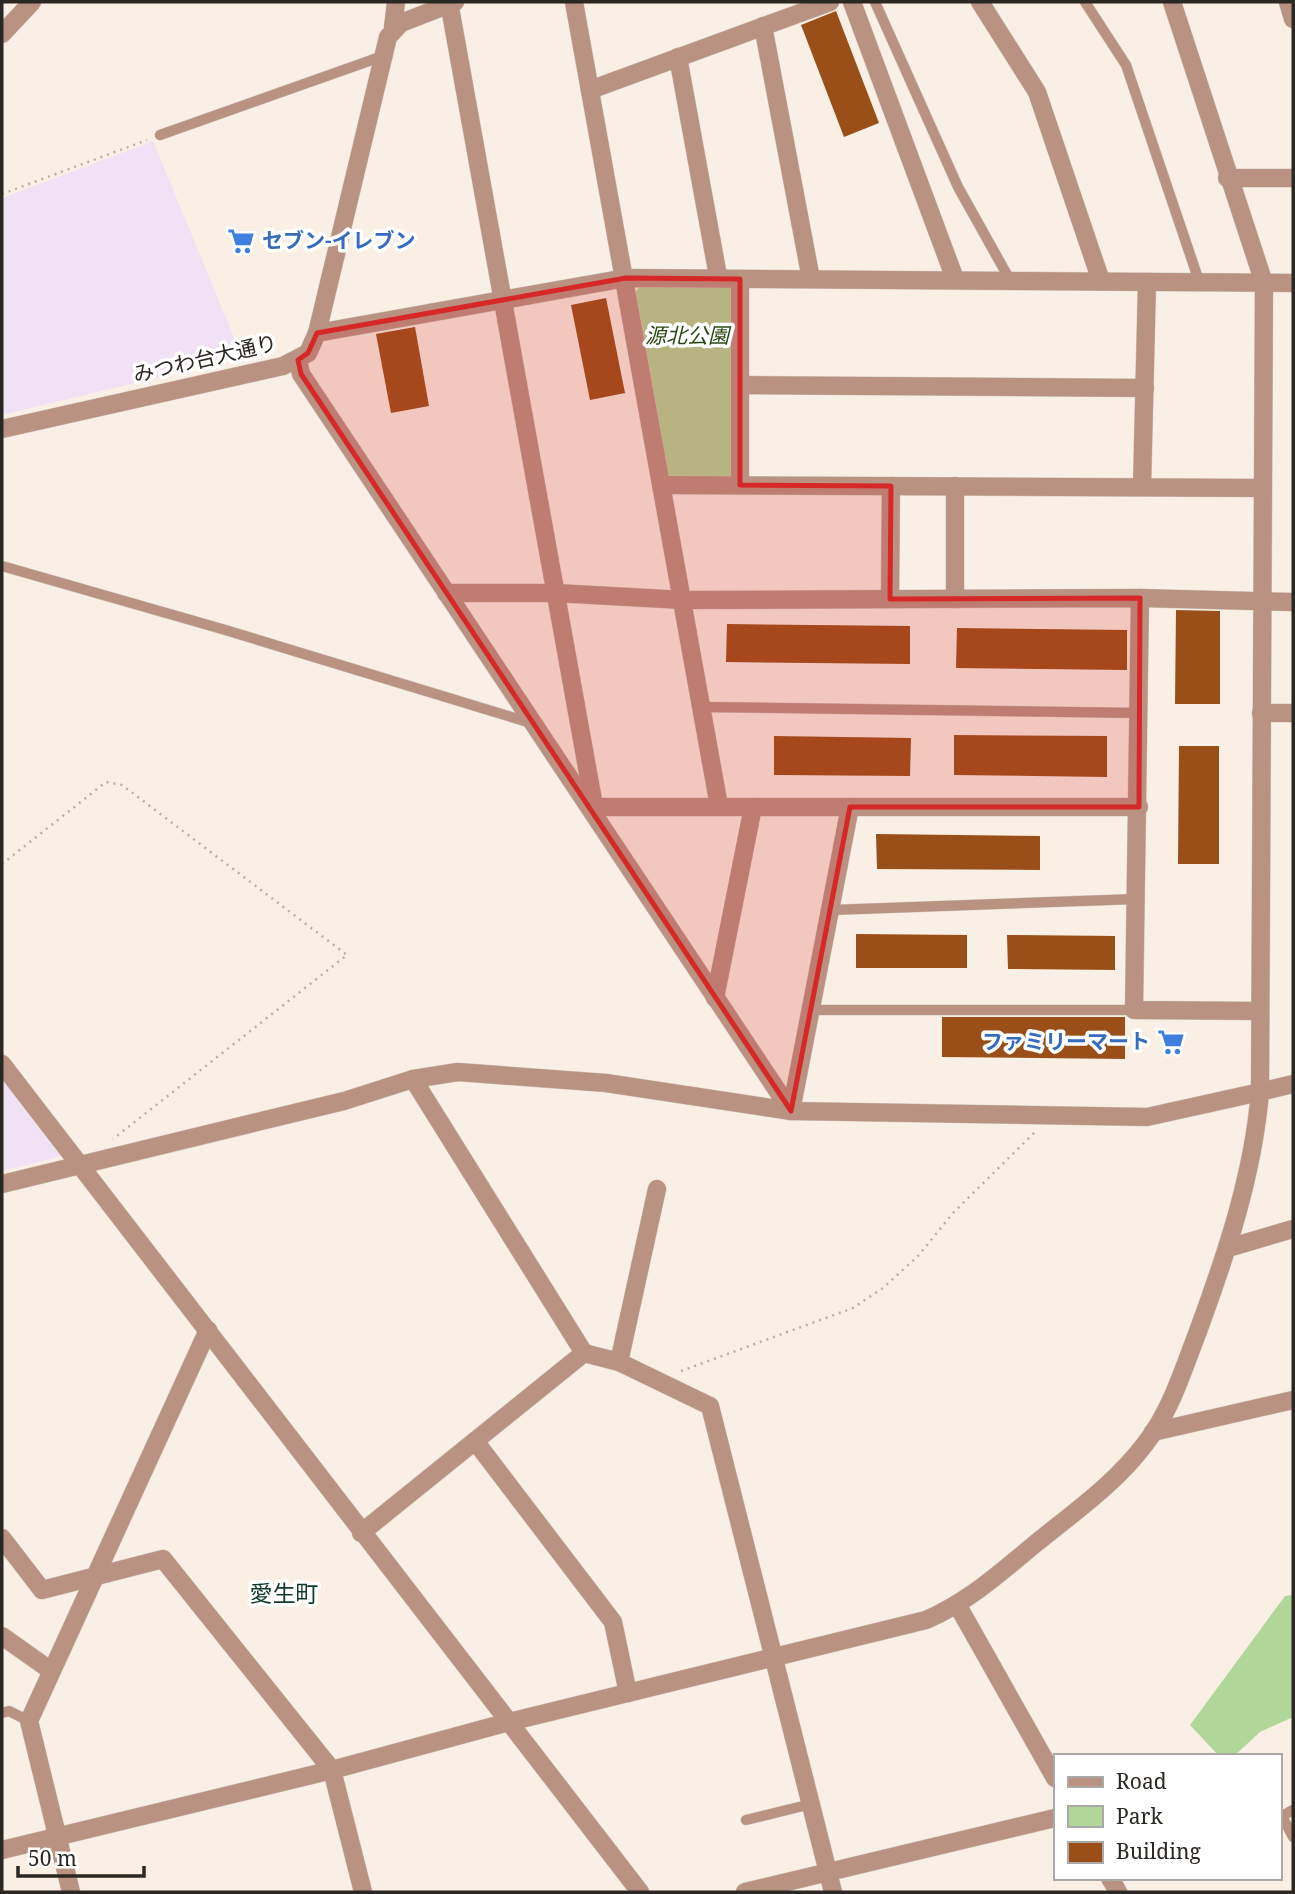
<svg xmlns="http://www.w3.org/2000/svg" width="1295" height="1894" font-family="'Noto Serif','Noto Sans JP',serif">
<rect width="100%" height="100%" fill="#f9efe4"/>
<g fill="#f0e1f4">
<polygon points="153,141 242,357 2,415 2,198"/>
<polygon points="2,1078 62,1156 2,1171"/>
</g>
<g fill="#b0d799">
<polygon points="641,285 731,285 734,479 669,478 664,473 633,295"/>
<polygon points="1293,1595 1293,1717 1260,1732 1234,1756 1219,1756 1190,1725 1285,1596"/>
</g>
<g fill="#9a4f19">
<polygon points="836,11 879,123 844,137 801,25"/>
<polygon points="606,298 625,393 590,400 571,305"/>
<polygon points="415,327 429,406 391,413 376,334"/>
<polygon points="1176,610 1220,611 1220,704 1175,704"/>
<polygon points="727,624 910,626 910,664 726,662"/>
<polygon points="957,628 1127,630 1127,670 956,668"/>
<polygon points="954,735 1107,736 1107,777 954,775"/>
<polygon points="774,736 911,738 910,776 774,775"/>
<polygon points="1179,746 1219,746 1219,864 1178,864"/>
<polygon points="876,834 1040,836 1040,870 877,869"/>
<polygon points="856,934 967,935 967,968 856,968"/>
<polygon points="1007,935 1115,936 1115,970 1008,969"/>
<polygon points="942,1017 1125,1017 1125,1059 942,1057"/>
</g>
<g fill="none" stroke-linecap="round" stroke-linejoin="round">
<defs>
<g id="service">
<polyline points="875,2 958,187 1010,280"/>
<polyline points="1085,2 1126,65 1199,281"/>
<polyline points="160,135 383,56"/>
<polyline points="2,566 222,629 531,723"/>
<polyline points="702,707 1139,713"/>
<polyline points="831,910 1137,899"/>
<polyline points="810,1010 1134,1010"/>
<polyline points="2,1713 9,1711 29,1721"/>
<polyline points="1293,1810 1282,1816 1293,1837"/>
<polyline points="746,1820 811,1804"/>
</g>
<g id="minor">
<polyline points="574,2 719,806"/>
<polyline points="852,2 955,279"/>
<polyline points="980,2 1037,92 1101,281"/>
<polyline points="1288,2 1293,19"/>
<polyline points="763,26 811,279"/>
<polyline points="393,27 396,2"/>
<polyline points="2,34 32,2"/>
<polyline points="678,57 718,276"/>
<polyline points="590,90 830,2"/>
<polyline points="1227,178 1293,178"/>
<polyline points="740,279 740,485"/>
<polyline points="317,333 626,278 1293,283"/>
<polyline points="740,385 1145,388"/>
<polyline points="663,485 1261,488"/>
<polyline points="1142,487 1147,282"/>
<polyline points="446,593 556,593"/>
<polyline points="1140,598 1134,1010 1260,1011"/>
<polyline points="890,599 891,486"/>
<polyline points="955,599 955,486"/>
<polyline points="1261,713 1293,713"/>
<polyline points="595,807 1139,807"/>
<polyline points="715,998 753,807"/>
<polyline points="413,1079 584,1353 619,1362 710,1406 833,1892"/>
<polyline points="791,1111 850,807"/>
<polyline points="2,1184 344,1101 413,1079 458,1072 606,1083 791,1111 1147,1117 1260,1092"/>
<polyline points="1228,1248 1293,1229"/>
<polyline points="619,1362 657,1189"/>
<polyline points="1153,1432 1293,1400"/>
<polyline points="475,1441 613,1622 628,1693"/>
<polyline points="361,1533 584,1353"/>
<polyline points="2,1538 42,1590 163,1559 332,1770 363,1892"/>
<polyline points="958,1606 1055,1778"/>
<polyline points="2,1636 50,1670"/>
<polyline points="1110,1878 1118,1892"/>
<polyline points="71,1892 29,1721 208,1330"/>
<polyline points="745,1892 1055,1818"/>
</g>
<g id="tertiary">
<polyline points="449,2 596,817"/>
<polyline points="298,360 301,374 791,1111"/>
<polyline points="2,429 283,366 308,353 317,333 388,37 401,23 455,2"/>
<polyline points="556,593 683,600 1140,598 1293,602"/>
<polyline points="2,1064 640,1892"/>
<polyline points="1260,1092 1293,1084"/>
<path d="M 2,1850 L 332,1770 L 509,1722 L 926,1620 C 968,1602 1000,1573 1035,1544 C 1073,1513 1115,1484 1145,1444 C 1170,1413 1183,1370 1197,1334 C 1226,1255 1253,1176 1260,1092 L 1264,283 L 1172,2"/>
</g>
</defs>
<use href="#service" stroke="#d4cbc1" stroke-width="11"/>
<use href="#minor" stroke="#d4cbc1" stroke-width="19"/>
<use href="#tertiary" stroke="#d4cbc1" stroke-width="19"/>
<g stroke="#b9b1a8" stroke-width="2.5" stroke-dasharray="2 5" stroke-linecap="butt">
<polyline points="2,194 147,140"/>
<polyline points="2,864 106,782 122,785 347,955 113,1139"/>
<polyline points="681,1371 853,1308 883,1288 918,1256 953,1213 1035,1132"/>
</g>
<use href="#service" stroke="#b99282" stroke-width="10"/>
<use href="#minor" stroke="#b99282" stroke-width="18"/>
<use href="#tertiary" stroke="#b99282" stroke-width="18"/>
</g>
<path fill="#d62828" fill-opacity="0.2" stroke="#d62828" stroke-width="5" stroke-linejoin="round" d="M 626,278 L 740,279 L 740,485 L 891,486 L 890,599 L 1140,598 L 1139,807 L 850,807 L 791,1111 L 301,374 L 298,360 L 308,353 L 317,333 Z"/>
<defs>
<symbol id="supermarket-bare" viewBox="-9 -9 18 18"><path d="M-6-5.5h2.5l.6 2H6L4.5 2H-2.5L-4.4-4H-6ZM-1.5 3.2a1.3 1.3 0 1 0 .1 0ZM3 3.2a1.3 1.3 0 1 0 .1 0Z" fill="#3f7fe0" stroke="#fff" stroke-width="2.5" paint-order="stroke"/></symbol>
</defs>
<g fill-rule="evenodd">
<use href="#supermarket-bare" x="222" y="222" width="38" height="38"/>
<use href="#supermarket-bare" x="1152" y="1023" width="38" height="38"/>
</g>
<g text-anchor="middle" stroke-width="7" stroke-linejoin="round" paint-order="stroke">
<g font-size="21" font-weight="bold" fill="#366cbe" stroke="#fff" text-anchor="start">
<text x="262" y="248">セブン-イレブン</text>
<text x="1150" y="1049" text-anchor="end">ファミリーマート</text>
</g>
<g font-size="21" font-style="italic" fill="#2a4912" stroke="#fff">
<text x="687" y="343">源北公園</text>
</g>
<g font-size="21" fill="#2b2723" stroke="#fff">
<text transform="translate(205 359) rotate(-13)" y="7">みつわ台大通り</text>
</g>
<g font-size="23" fill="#113a26" stroke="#fff">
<text x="284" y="1602">愛生町</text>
</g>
</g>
<rect width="1295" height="1894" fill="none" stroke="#2b2723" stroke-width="7"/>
<rect x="1054" y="1754" width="228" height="126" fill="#ffffff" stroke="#aaa9a7" stroke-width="2"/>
<rect x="1068" y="1777" width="35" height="10" fill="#b99282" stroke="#aaa9a7" stroke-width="2"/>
<text x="1116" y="1789" font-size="21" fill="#2b2723">Road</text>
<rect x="1068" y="1806" width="35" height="21" fill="#b0d799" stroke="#aaa9a7" stroke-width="2"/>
<text x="1116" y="1824" font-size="21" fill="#2b2723">Park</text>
<rect x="1068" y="1842" width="35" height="21" fill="#9a4f19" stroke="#aaa9a7" stroke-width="2"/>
<text x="1116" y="1859" font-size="21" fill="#2b2723">Building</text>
<path d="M18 1866v10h126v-10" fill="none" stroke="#2b2723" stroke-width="3.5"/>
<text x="28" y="1866" font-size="21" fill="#2b2723" stroke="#ffffff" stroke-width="5" paint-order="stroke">50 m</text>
</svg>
